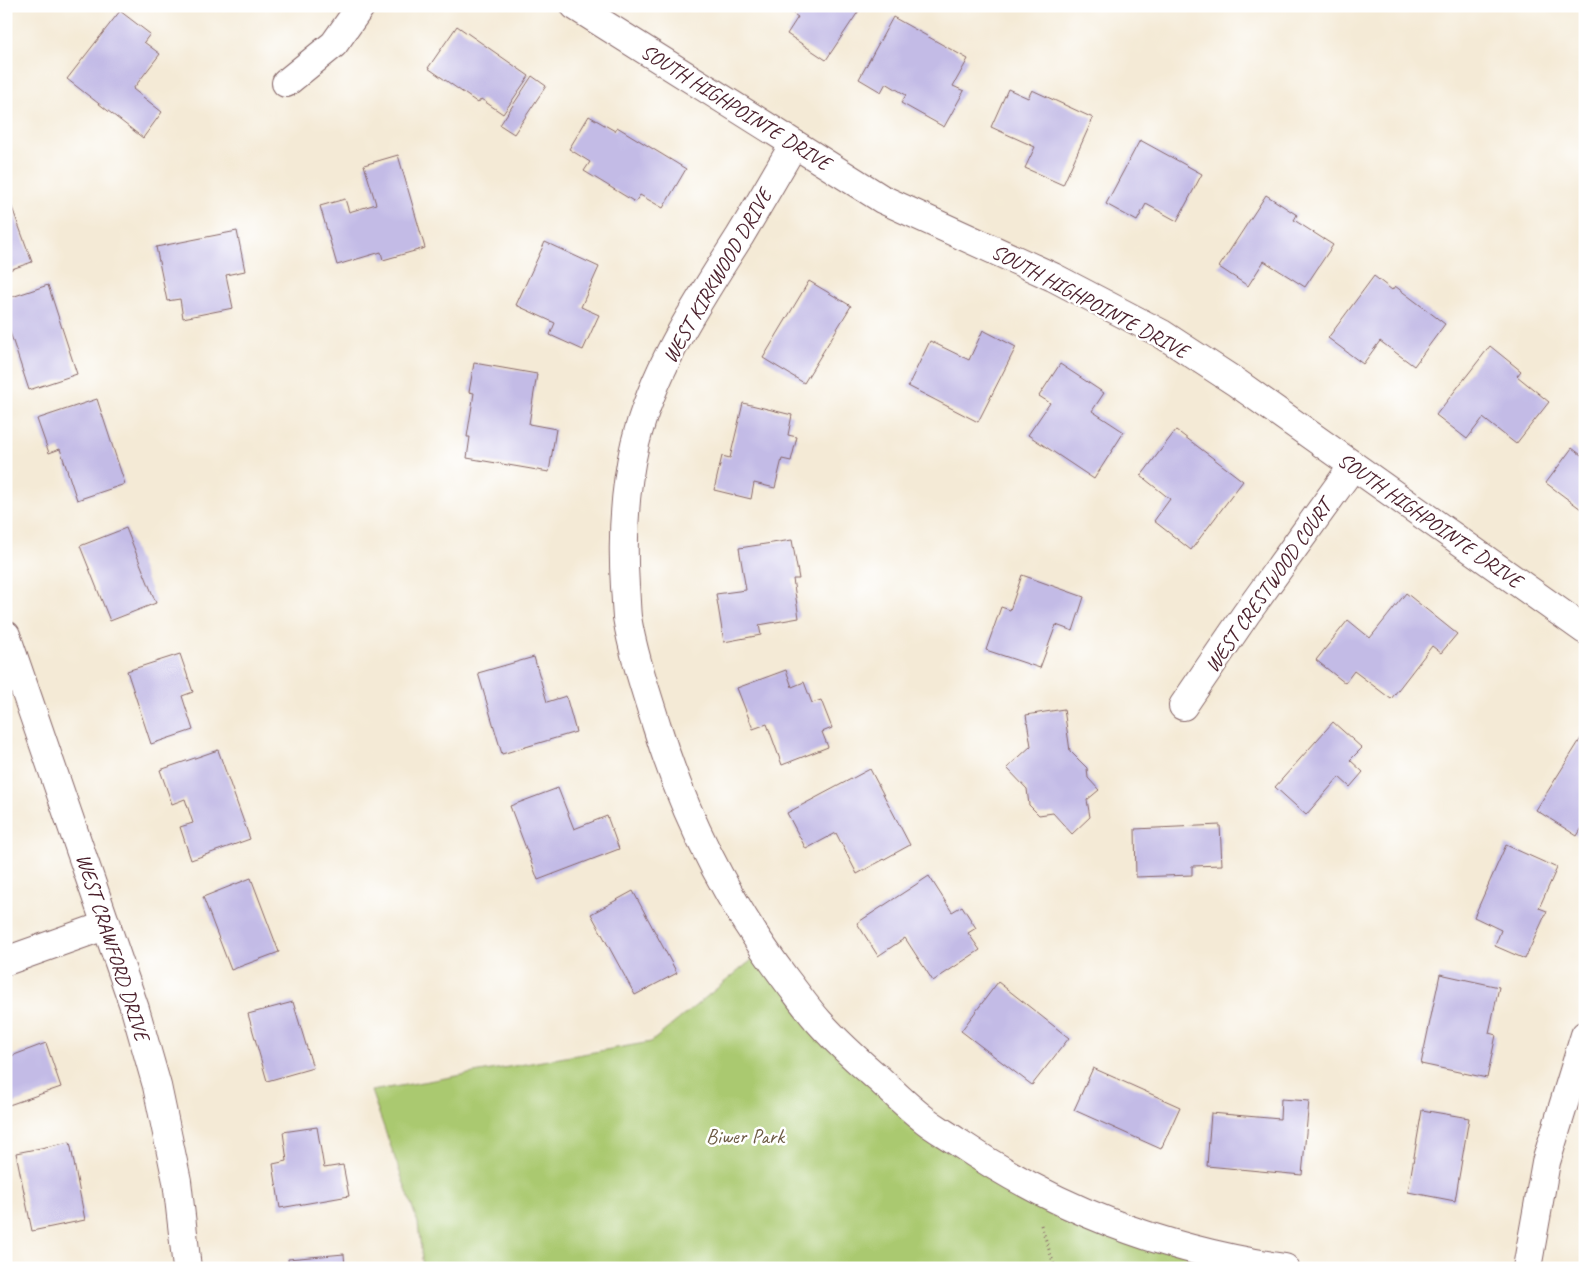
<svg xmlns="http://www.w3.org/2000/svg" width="1591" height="1274" font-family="Caveat,sans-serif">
<rect width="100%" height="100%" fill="#fff"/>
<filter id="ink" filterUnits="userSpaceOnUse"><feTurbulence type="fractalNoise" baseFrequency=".02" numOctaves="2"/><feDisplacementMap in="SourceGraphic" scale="10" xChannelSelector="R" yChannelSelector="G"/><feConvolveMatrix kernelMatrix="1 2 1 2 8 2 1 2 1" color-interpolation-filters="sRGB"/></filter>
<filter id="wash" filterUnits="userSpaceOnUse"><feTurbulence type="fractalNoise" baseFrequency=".0096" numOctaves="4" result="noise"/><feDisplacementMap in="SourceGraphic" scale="20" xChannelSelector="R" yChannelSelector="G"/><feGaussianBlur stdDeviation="1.12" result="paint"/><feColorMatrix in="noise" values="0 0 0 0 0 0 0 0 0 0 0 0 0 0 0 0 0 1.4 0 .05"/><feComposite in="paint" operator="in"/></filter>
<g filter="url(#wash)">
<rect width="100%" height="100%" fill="#f4ead6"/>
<polygon fill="#aac970" stroke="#7a744e" points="764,950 848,1052 1048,1196 1288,1268 423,1268 418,1223 371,1091 651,1042"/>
<g id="blocks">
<g fill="#c3bbe6">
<polygon points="782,6 862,6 826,60 787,34 798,17"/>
<polygon points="120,11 150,34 144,42 160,54 133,89 162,112 143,138 67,79"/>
<polygon points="893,17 968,59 953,86 964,91 944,127 901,103 906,95 886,83 881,92 859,79"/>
<polygon points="457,26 529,76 503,114 481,99 478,103 428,68"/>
<polygon points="532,76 546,86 514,134 500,125"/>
<polygon points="1008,89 1028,98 1032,90 1093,118 1063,185 1025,168 1035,147 991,127"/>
<polygon points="589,116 615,131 617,127 686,169 663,208 640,195 635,202 584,171 590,162 569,149"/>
<polygon points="1140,140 1202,174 1177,221 1146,204 1137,221 1106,204"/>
<polygon points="398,155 425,248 383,260 381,252 337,265 320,206 345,199 349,212 376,204 364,165"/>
<polygon points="6,191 32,262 6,271"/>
<polygon points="1266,195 1297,215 1294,220 1333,245 1305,287 1264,261 1248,286 1219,267"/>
<polygon points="237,231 245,271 226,275 233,308 183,318 180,299 167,301 156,247"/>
<polygon points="545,242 599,267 581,307 599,315 583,350 550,335 555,323 516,305"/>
<polygon points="1374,276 1392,290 1395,286 1445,324 1414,366 1380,341 1363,364 1328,338"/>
<polygon points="809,281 851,306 804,383 763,358"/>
<polygon points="48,285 77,374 29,390 6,320 6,299"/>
<polygon points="983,330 1016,347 978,422 908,386 930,341 969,360"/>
<polygon points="1490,346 1521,371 1517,376 1549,402 1516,444 1483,418 1467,439 1436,415"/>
<polygon points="474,363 537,374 529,424 556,429 549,472 467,458 470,437 467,437 474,393 469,392"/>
<polygon points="1060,364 1104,393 1092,411 1124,432 1094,479 1028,435 1050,403 1039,396"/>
<polygon points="97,399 125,484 77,500 60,449 49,453 37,419"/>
<polygon points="743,403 792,415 788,435 797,437 791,461 782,459 775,488 754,483 751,499 714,490 722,456 730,458"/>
<polygon points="1176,430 1243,481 1191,550 1154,521 1170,499 1141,476"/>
<polygon points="1572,448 1585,458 1585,512 1546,483"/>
<polygon points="126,528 156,603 110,621 80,546"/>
<polygon points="792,540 799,579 793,579 799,618 759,625 761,635 724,642 716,594 746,590 739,548"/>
<polygon points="1022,575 1084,597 1073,631 1056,625 1040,668 986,650 1001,607 1010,610"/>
<polygon points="1406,593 1457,634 1441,653 1432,646 1391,699 1354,671 1345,683 1316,660 1348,620 1370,638"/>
<polygon points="180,654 193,692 182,696 193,730 151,744 127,671"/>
<polygon points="534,657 547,702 566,696 576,732 502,754 478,673"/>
<polygon points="786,670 792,687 804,682 812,703 821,700 832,728 822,732 828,747 782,765 767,724 753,729 737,688"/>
<polygon points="1064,709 1070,751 1087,768 1088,778 1099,790 1087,800 1090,817 1072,834 1053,813 1039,815 1029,805 1027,789 1007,768 1031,746 1026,715"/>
<polygon points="1333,722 1362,748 1350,760 1363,772 1350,787 1339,777 1306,815 1275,787"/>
<polygon points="1585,732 1585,823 1577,836 1536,810"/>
<polygon points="218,750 250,839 191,860 180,827 193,823 185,799 172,804 160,770"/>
<polygon points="870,769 910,845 857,874 836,833 806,849 787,813"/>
<polygon points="558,788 574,829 607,816 619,849 538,880 510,806"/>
<polygon points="1220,825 1222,865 1192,866 1192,875 1136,877 1135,829"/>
<polygon points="1506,845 1557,868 1539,908 1547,911 1525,959 1495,946 1501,930 1474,917"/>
<polygon points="929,876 952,912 962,906 976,928 968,933 980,950 933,981 905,938 878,956 857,923"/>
<polygon points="251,878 279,952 231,970 203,897"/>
<polygon points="633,891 677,973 635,995 591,914"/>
<polygon points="1440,974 1499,987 1489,1033 1496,1035 1487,1078 1421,1064"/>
<polygon points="998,982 1069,1038 1032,1085 961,1031"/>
<polygon points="293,1002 313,1068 267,1081 248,1014"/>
<polygon points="46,1043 61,1087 6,1106 6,1058"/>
<polygon points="1093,1068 1180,1107 1161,1149 1074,1110"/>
<polygon points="1281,1099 1309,1101 1302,1175 1207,1166 1211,1113 1280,1119"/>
<polygon points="1422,1110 1469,1118 1455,1201 1408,1192"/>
<polygon points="317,1127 324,1168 343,1165 349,1196 280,1208 273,1164 287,1161 283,1132"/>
<polygon points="70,1142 85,1220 32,1231 16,1153"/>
<polygon points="344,1254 345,1268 289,1268 288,1259"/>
</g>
</g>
</g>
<g filter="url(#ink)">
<use href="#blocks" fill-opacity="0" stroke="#866667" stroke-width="1"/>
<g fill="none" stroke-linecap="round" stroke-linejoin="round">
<defs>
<g id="street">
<polyline points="575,6 882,199 1053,277 1162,334 1237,383 1585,630"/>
<polyline points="286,83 334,44 361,6"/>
<path d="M 794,144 C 776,175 758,206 740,236 C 698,302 654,367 635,444 C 624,491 622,539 625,587 C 626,597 626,607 627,617 C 633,654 646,691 657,727 C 686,821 728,903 787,981 C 798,995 808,1010 820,1023 C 838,1043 859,1062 880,1080 C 895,1094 909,1108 925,1120 C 935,1128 946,1134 956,1141 C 1057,1210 1164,1250 1285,1268"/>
<polyline points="6,635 135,1009 157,1086 177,1181 187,1268"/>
<polyline points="1183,706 1246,614 1353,466"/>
<polyline points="6,961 107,925"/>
<polyline points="1527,1268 1546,1162 1585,1035"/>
</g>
</defs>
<use href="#street" stroke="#866667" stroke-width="30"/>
<polyline stroke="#866667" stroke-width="3" stroke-dasharray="1 4" stroke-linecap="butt" points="1041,1225 1055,1268"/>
<use href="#street" stroke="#fff" stroke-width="28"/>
</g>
</g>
<g text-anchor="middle" stroke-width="5" stroke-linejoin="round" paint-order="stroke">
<g font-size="21" fill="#4a1f2b" stroke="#fff">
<text transform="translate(736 107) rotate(32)" y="7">SOUTH HIGHPOINTE DRIVE</text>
<text transform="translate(717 276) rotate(-60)" y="7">WEST KIRKWOOD DRIVE</text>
<text transform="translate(1090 301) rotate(28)" y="7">SOUTH HIGHPOINTE DRIVE</text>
<text transform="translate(1430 520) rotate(35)" y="7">SOUTH HIGHPOINTE DRIVE</text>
<text transform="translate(1268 586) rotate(-55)" y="7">WEST CRESTWOOD COURT</text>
<text transform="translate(113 947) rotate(72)" y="7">WEST CRAWFORD DRIVE</text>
</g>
<g font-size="21" fill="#6c5a43" stroke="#fff">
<text x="745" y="1143">Biwer Park</text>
</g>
</g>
<rect width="1591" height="1274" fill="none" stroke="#fff" stroke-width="25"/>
</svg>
